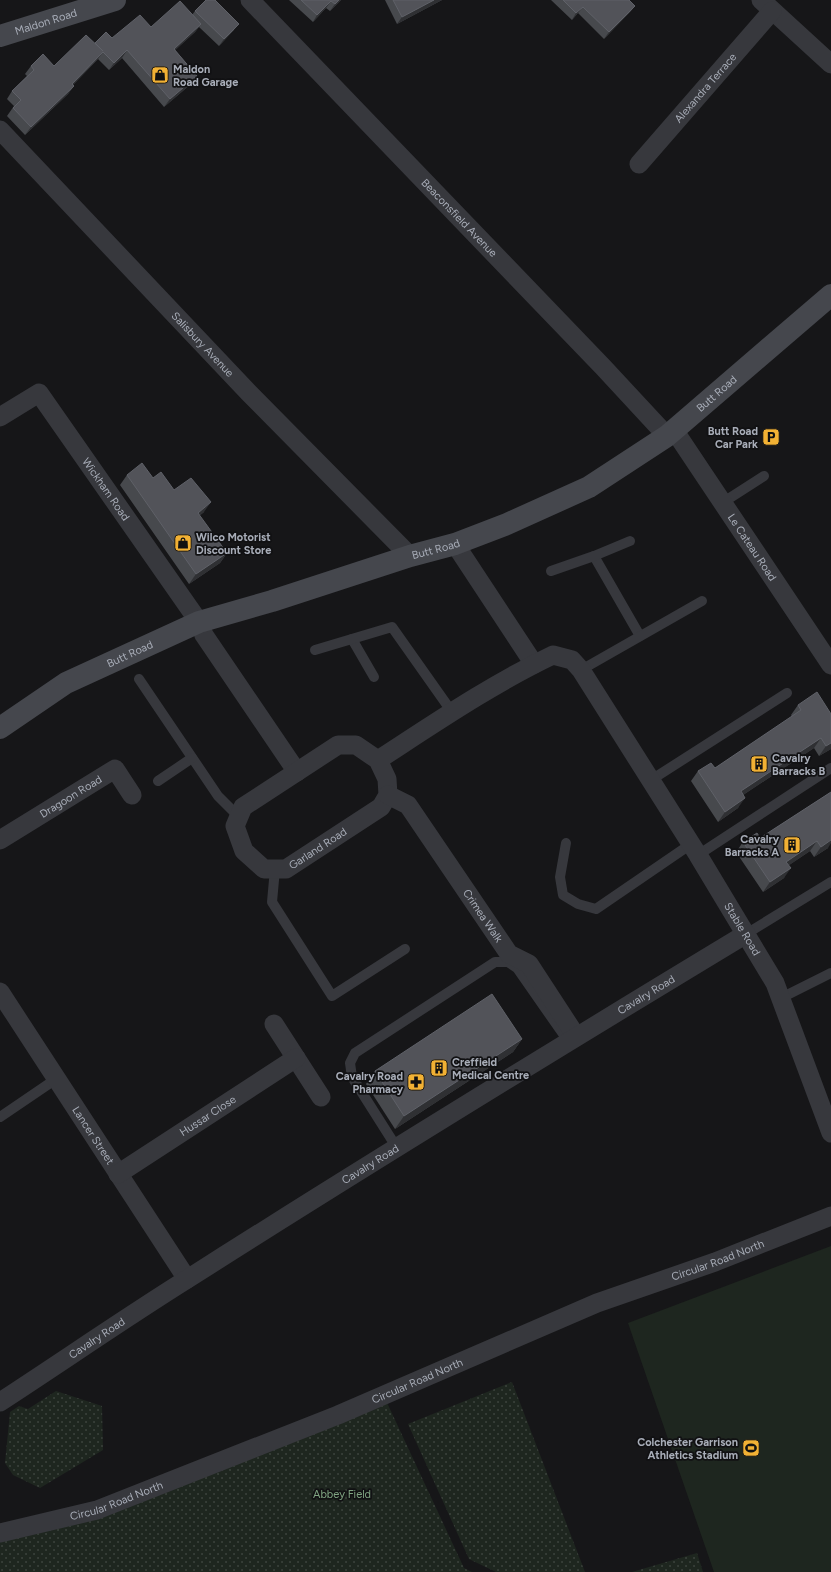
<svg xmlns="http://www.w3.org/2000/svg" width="831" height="1572" font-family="Figtree,sans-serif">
<defs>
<pattern id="grass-dots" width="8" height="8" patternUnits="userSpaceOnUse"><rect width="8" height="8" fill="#1e261f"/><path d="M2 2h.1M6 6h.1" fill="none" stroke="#3c433d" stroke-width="1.8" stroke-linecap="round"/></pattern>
</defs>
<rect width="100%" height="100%" fill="#161618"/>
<g fill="url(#grass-dots)">
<polygon points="512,1382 585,1572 496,1572 469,1559 408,1424"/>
<polygon points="56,1391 102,1406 103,1450 40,1488 13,1475 5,1463 10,1412 19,1406 28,1409"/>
<polygon points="382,1392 464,1568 472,1572 0,1572 0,1533 112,1503"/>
<polygon points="697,1553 703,1572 632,1572"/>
</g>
<polygon fill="#1e261f" points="831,1246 831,1572 714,1572 628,1323"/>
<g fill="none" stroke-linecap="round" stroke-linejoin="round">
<g stroke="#37383d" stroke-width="10">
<polyline points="722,503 764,476"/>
<polyline points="594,556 640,636"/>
<polyline points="551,571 594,556 630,541"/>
<polyline points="352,639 374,677"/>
<polyline points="315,650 392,627 452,712"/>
<polyline points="581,670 702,601"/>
<polyline points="139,679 218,796 239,817"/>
<polyline points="651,780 787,693"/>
<polyline points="158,781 192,758"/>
<polyline points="566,843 560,877 563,895 578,904 596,909 691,844"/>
<polyline points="698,855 831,768"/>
<polyline points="275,869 272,902 332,996 405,949"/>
<polyline points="746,934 831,882"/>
<polyline points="781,998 831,973"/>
<polyline points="0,1117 56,1079"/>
<polyline points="397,1148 352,1077 350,1063 355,1053 495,962 508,962 517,968 568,1041"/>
</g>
<g stroke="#37383d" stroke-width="19">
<path id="s1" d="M 250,0 L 603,367 L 667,436"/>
<polyline points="761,0 831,64"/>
<path id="s2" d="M 0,130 L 249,393 L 410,556"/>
<path id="s3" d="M 639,164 L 772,11"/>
<path id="s4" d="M 0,417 L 39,393 L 199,622 L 204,635 L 297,772"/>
<path id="s5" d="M 674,430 L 831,665"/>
<polyline points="455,544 534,664"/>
<path id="s6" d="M 378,760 L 356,745 L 338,745 L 243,807 L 235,826 L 244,851 L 264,869 L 286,869 L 381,807 L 388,795 L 387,779 L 378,760 C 435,723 492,684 553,655 L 572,660 L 581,670 L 698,855 L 775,983 L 831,1133"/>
<path id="s7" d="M 388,795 L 408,805 L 509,954 L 529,964 L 576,1036"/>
<path id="s8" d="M 0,840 L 115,769 L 132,795"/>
<path id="s9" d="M 0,992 L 187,1279"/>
<polyline points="274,1024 321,1097"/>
<path id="s10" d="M 118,1174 L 296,1058"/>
<path id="s11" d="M 0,1402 C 63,1361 125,1318 189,1278 C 373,1161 559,1047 746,934"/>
<path id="s12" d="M 0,1533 L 97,1510 L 338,1415 L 597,1303 L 715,1262 L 831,1216"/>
</g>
<g stroke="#45474d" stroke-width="22">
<path id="s13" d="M 0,36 L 115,0"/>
<path id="s14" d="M 0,728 L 66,683 L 199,622 L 272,601 L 410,556 L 455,544 L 507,524 L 589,487 L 667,436 L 831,295"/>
</g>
</g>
<g fill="#47494d">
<polygon points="289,0 341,0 330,11 326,8 313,22"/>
<polygon points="385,0 442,0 397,24"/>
<polygon points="551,0 629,0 635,6 630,12 604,39 578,13 572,20"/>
<polygon points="195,11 234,30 219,46 199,27 195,32 175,50 197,76 191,84 164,107 122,58 109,70 98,59 73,85 74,86 68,94 25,135 7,116 14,106 7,99 12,91 27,76 25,74 31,66 54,66 95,43 192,15"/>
<polygon points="127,475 153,478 174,490 204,512 199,516 227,553 220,563 189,584 120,485"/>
<polygon points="798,705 831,714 831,749 819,756 814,748 743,795 738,808 718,822 691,781 698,771 715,768 792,717 791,715"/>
<polygon points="831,792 828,848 814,857 810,851 789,865 784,878 763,892 736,852 743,842 760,838"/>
<polygon points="522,1039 513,1052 395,1129 366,1084 375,1071"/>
</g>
<g fill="#2f3033">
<polygon points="339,0 341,0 330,11 335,4"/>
<polygon points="434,0 442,0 397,24 402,17"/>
<polygon points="331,1 326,8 313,22 317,15"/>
<polygon points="635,6 630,12 604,39 609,32"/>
<polygon points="583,7 578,13 572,20 576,13"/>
<polygon points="201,24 195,32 168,57 174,49"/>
<polygon points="239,24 234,30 219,46 224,39"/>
<polygon points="127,50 122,58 109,70 114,63"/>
<polygon points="103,52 98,59 66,92 72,84"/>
<polygon points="197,76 191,84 164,107 170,99"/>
<polygon points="74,86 68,94 25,135 31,127"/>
<polygon points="211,502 204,512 191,523 198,513"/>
<polygon points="227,553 220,563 189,584 196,574"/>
<polygon points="821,738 814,748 734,801 741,791"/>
<polygon points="831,743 831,749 819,756 826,746"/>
<polygon points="745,798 738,808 718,822 725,812"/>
<polygon points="831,840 831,843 828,848 814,857 821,847"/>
<polygon points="817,841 810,851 779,872 786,862"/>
<polygon points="791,868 784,878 763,892 770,882"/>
<polygon points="522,1039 513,1052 395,1129 404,1116"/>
</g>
<g fill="#525359" stroke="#5f6168">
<polygon points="206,0 215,0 239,24 224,39 195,11"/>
<polygon points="301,0 339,0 335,4 331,1 317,15"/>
<polygon points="393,0 434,0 402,17"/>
<polygon points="563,0 629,0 635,6 609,32 583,7 576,13"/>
<polygon points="180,1 201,24 174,49 197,76 170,99 127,50 114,63 103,52 72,84 74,86 31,127 13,108 21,100 12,91 34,70 31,66 43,54 54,66 86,35 103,51 95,43 106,32 112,38 140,15 151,27"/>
<polygon points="142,463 153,478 161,472 174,490 191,478 211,502 198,513 227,553 196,574 127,475"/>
<polygon points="817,692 831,714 831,743 826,746 821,738 741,791 745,798 725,812 698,771 711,763 715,768 801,710 798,705"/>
<polygon points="831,792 831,840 821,847 817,841 786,862 791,868 770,882 743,842 757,833 760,838"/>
<polygon points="492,994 522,1039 404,1116 375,1071"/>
</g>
<defs>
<symbol id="shop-square" viewBox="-11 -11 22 22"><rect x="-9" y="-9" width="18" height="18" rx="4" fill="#f2b134" stroke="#111113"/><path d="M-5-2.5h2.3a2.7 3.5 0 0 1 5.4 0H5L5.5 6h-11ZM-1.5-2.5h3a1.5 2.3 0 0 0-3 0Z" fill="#111"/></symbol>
<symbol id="parking-square" viewBox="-11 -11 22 22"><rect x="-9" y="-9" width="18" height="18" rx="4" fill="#f2b134" stroke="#111113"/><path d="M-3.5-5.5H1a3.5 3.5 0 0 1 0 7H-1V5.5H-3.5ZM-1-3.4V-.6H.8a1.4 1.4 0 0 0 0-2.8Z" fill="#111"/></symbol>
<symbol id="building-square" viewBox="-11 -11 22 22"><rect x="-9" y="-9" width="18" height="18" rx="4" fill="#f2b134" stroke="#111113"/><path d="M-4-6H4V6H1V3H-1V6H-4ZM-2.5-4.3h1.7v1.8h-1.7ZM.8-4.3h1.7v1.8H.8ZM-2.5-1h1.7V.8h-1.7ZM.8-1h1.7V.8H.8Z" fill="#111"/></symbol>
<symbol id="pharmacy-square" viewBox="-11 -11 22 22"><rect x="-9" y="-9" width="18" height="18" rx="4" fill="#f2b134" stroke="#111113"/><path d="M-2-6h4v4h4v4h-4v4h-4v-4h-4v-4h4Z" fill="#111"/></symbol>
<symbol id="stadium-square" viewBox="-11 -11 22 22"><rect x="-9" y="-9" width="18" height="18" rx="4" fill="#f2b134" stroke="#111113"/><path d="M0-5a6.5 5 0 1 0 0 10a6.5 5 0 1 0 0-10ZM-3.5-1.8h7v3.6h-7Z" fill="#111"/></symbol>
</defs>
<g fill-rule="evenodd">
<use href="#shop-square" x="150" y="65" width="20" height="20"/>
<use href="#parking-square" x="761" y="427" width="20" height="20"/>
<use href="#shop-square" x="173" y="533" width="20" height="20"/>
<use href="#building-square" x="749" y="754" width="20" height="20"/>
<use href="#building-square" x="782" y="835" width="20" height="20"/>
<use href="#building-square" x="429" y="1058" width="20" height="20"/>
<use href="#pharmacy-square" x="406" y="1072" width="20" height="20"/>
<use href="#stadium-square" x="741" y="1438" width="20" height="20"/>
</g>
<g text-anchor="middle" stroke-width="3.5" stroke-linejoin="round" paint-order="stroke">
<g font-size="11" fill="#a8adb8" stroke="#111113">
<text dy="4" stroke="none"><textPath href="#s13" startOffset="48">Maldon Road</textPath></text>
<text dy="4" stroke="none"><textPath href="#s3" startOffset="101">Alexandra Terrace</textPath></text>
<text dy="4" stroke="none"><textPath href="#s1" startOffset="302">Beaconsfield Avenue</textPath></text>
<text dy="4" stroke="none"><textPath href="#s2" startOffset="295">Salisbury Avenue</textPath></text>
<text dy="4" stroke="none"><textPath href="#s14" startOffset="798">Butt Road</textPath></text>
<text dy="4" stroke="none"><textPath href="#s4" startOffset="163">Wickham Road</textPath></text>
<text dy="4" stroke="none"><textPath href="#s14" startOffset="474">Butt Road</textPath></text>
<text dy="4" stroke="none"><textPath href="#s5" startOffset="141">Le Cateau Road</textPath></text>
<text dy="4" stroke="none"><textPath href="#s14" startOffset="150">Butt Road</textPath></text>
<text dy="4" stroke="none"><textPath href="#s8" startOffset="83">Dragoon Road</textPath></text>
<text dy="4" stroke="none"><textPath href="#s6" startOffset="292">Garland Road</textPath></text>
<text dy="4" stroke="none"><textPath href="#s7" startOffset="156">Crimea Walk</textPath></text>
<text dy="4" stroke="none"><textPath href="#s6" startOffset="961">Stable Road</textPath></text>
<text dy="4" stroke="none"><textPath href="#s11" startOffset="764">Cavalry Road</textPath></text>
<text dy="4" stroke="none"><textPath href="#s10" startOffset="107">Hussar Close</textPath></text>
<text dy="4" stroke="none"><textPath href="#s9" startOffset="171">Lancer Street</textPath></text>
<text dy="4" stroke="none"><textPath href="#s11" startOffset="440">Cavalry Road</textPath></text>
<text dy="4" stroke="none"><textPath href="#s12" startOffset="769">Circular Road North</textPath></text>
<text dy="4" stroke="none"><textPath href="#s11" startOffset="116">Cavalry Road</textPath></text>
<text dy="4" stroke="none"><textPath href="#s12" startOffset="445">Circular Road North</textPath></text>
<text dy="4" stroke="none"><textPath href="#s12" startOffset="121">Circular Road North</textPath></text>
</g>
<g font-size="11" font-weight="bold" fill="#a8adb8" stroke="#111113" text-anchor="start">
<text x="173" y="73">Maldon<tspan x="173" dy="13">Road Garage</tspan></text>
<text x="758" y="435" text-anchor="end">Butt Road<tspan x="758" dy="13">Car Park</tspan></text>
<text x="196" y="541">Wilco Motorist<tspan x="196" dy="13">Discount Store</tspan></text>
<text x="772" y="762">Cavalry<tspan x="772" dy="13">Barracks B</tspan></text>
<text x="779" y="843" text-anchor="end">Cavalry<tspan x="779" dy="13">Barracks A</tspan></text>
<text x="452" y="1066">Creffield<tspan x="452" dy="13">Medical Centre</tspan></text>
<text x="403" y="1080" text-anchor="end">Cavalry Road<tspan x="403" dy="13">Pharmacy</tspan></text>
<text x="738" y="1446" text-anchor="end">Colchester Garrison<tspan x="738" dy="13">Athletics Stadium</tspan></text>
</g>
<g font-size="11" fill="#7fa381" stroke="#111113">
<text x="342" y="1498">Abbey Field</text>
</g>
</g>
</svg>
